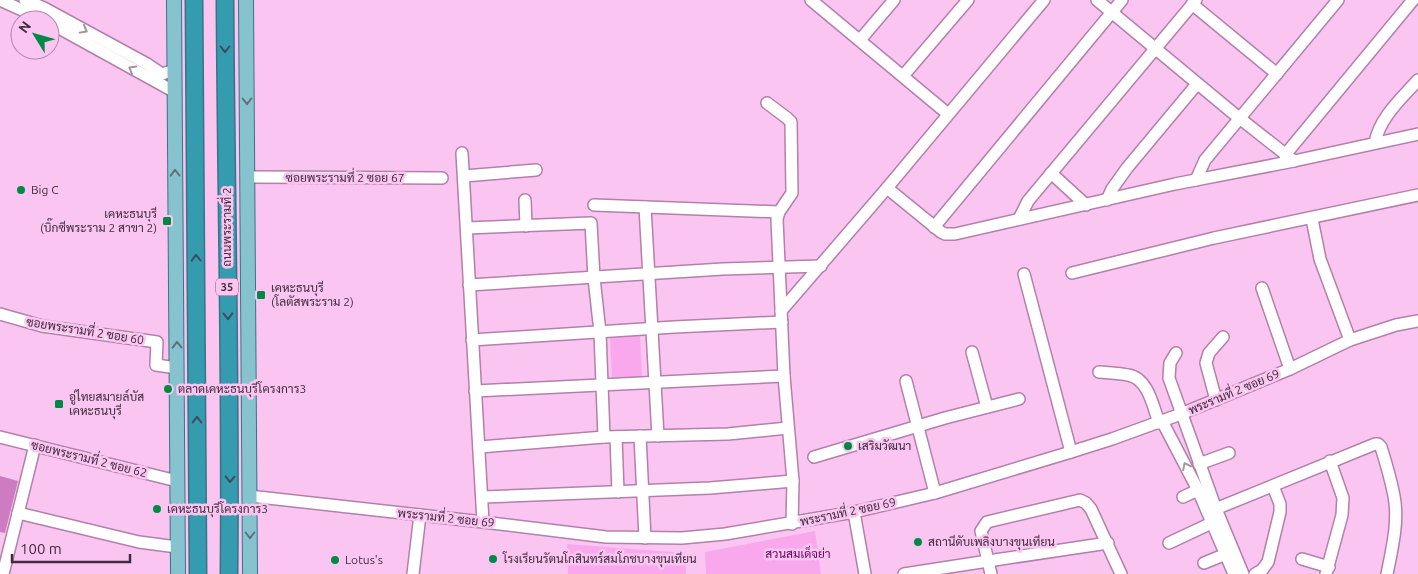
<svg xmlns="http://www.w3.org/2000/svg" width="1418" height="574" font-family="Ubuntu,Sarabun,sans-serif">
<rect width="100%" height="100%" fill="#fbc5f2"/>
<g fill="#faa8ed">
<polygon points="640,335 642,377 612,379 610,337"/>
<polygon points="815,531 821,574 706,574 705,552"/>
<polygon points="567,544 685,553 686,574 568,574"/>
</g>
<polygon fill="#cd7cc2" points="0,476 18,481 5,533 0,532"/>
<g fill="none" stroke-linecap="round" stroke-linejoin="round">
<defs>
<g id="minor">
<polyline points="0,0 44,20"/>
<polyline points="25,0 44,8 147,64 162,74 175,70"/>
<polyline points="811,0 948,114"/>
<polyline points="1097,0 1233,113 1294,161"/>
<polyline points="1192,4 1277,74"/>
<polyline points="50,23 175,92"/>
<polyline points="860,40 894,0"/>
<polyline points="903,76 968,0"/>
<polyline points="767,103 787,118 791,122 792,193 779,212 777,219 784,376 793,481 792,524"/>
<path d="M 1375,143 C 1379,118 1402,98 1418,80"/>
<polyline points="462,153 483,522"/>
<polyline points="1285,155 1413,0"/>
<polyline points="1051,173 1086,205"/>
<polyline points="464,176 536,170"/>
<polyline points="247,177 442,178"/>
<polyline points="1196,180 1205,160 1338,0"/>
<polyline points="887,188 941,232 945,234 955,234 1175,184 1294,161 1418,134"/>
<polyline points="525,200 526,226"/>
<polyline points="1107,200 1112,189 1127,168 1197,84"/>
<polyline points="594,205 779,212"/>
<polyline points="645,207 658,436"/>
<polyline points="1019,219 1028,201 1196,0"/>
<polyline points="1312,219 1320,259 1350,340"/>
<polyline points="934,227 1122,0"/>
<polyline points="467,228 591,223 594,278 600,332 604,437"/>
<polyline points="1072,273 1214,238 1418,195"/>
<polyline points="1024,274 1071,452"/>
<polyline points="469,285 723,269 821,266"/>
<polyline points="1262,288 1290,369"/>
<polyline points="781,311 887,188 1044,0"/>
<polyline points="0,314 42,326 157,342 156,365 177,368"/>
<polyline points="472,340 674,327 782,322"/>
<polyline points="972,352 987,407"/>
<polyline points="1176,353 1170,363 1169,378 1216,509 1243,574"/>
<path d="M 1099,372 C 1109,373 1118,373 1128,375 C 1148,378 1153,406 1159,423"/>
<polyline points="906,381 935,493"/>
<polyline points="475,391 784,376"/>
<polyline points="1216,400 1206,363 1209,353 1223,337"/>
<polyline points="1162,421 1198,490 1234,574"/>
<polyline points="640,436 645,538"/>
<polyline points="0,437 177,481"/>
<polyline points="616,437 618,492"/>
<polyline points="480,447 604,437 728,434 788,428"/>
<polyline points="814,457 945,418 1019,399"/>
<polyline points="1199,464 1229,453"/>
<polyline points="250,496 483,522 606,537 682,538 725,534 854,512 935,493 1071,452 1112,439 1181,414 1290,369 1350,340 1396,325 1418,321"/>
<polyline points="483,497 710,488 793,481"/>
<polyline points="1183,497 1198,490"/>
<polyline points="854,512 865,574"/>
<path d="M 1208,512 L 1375,444 L 1378,444 L 1381,447 C 1386,463 1391,480 1394,496 C 1399,521 1392,549 1387,574"/>
<polyline points="18,513 139,542 177,547"/>
<polyline points="1169,543 1220,519"/>
<polyline points="1302,559 1329,567"/>
<polyline points="1204,563 1226,554"/>
<polyline points="3,574 35,445"/>
<polyline points="413,574 420,515"/>
<polyline points="904,574 988,561 981,531 987,522 1080,500 1086,503 1091,509 1121,574"/>
<polyline points="991,574 988,561 1108,543"/>
<polyline points="1255,574 1262,570 1268,562 1280,512 1280,504 1273,486"/>
<polyline points="1326,574 1342,515 1343,498 1330,461"/>
</g>
<g id="major">
<polyline points="174,0 178,574"/>
<polyline points="246,0 250,574"/>
</g>
<g id="highway">
<polyline points="194,0 198,574"/>
<path d="M 225,0 C 226,191 231,383 229,574"/>
</g>
</defs>
<use href="#minor" stroke="#b280aa" stroke-width="14"/>
<use href="#major" stroke="#397486" stroke-width="16"/>
<use href="#highway" stroke="#397486" stroke-width="19"/>
<use href="#minor" stroke="#fff" stroke-width="11"/>
<use href="#major" stroke="#86c3ce" stroke-width="14"/>
<use href="#highway" stroke="#359bae" stroke-width="16"/>
</g>
<defs><path id="oneway-chevron" d="M-2-3.5L2.5 0L-2 3.5" fill="none" stroke-width="1.6" stroke-linecap="round" stroke-linejoin="round" transform="scale(1.25)"/></defs>
<g stroke="#a0969e">
<use href="#oneway-chevron" transform="translate(84 30) rotate(29)"/>
<use href="#oneway-chevron" transform="translate(132 69) rotate(-150)"/>
<use href="#oneway-chevron" transform="translate(1186 466) rotate(-116)"/>
</g>
<g stroke="#3d4d5f">
<use href="#oneway-chevron" transform="translate(225 49) rotate(90)"/>
<use href="#oneway-chevron" transform="translate(196 258) rotate(-91)"/>
<use href="#oneway-chevron" transform="translate(228 316) rotate(89)"/>
<use href="#oneway-chevron" transform="translate(197 420) rotate(-90)"/>
<use href="#oneway-chevron" transform="translate(230 479) rotate(91)"/>
</g>
<g stroke="#60707e">
<use href="#oneway-chevron" transform="translate(247 101) rotate(90)"/>
<use href="#oneway-chevron" transform="translate(175 173) rotate(-91)"/>
<use href="#oneway-chevron" transform="translate(177 345) rotate(-91)"/>
<use href="#oneway-chevron" transform="translate(250 535) rotate(90)"/>
</g>
<g fill="#084" stroke="#fbc5f2" stroke-width="2">
<circle cx="21" cy="190" r="5"/>
<rect x="162" y="216" width="10" height="10" rx="2.5"/>
<rect x="256" y="290" width="10" height="10" rx="2.5"/>
<circle cx="168" cy="389" r="5"/>
<rect x="54" y="399" width="10" height="10" rx="2.5"/>
<circle cx="848" cy="446" r="5"/>
<circle cx="157" cy="509" r="5"/>
<circle cx="918" cy="542" r="5"/>
<circle cx="493" cy="559" r="5"/>
<circle cx="335" cy="560" r="5"/>
</g>
<g text-anchor="middle" stroke-width="5" stroke-linejoin="round" paint-order="stroke">
<rect fill="#fbc5f2" stroke="#785a73" stroke-width="1" x="216" y="278.5" width="22" height="17" rx="4"/>
<g font-size="11" font-weight="bold" fill="#402c3d">
<text x="227" y="291">35</text>
</g>
<g font-size="12" fill="#402c3d" stroke="#fbc5f2">
<text x="345" y="182">ซอยพระรามที่ 2 ซอย 67</text>
<text transform="translate(227 227) rotate(-90)" y="4">ถนนพระรามที่ 2</text>
<text transform="translate(85 331) rotate(9)" y="4">ซอยพระรามที่ 2 ซอย 60</text>
<text transform="translate(1234 392) rotate(-23)" y="4">พระรามที่ 2 ซอย 69</text>
<text transform="translate(89 459) rotate(14)" y="4">ซอยพระรามที่ 2 ซอย 62</text>
<text transform="translate(848 512) rotate(-12)" y="4">พระรามที่ 2 ซอย 69</text>
<text transform="translate(446 518) rotate(6)" y="4">พระรามที่ 2 ซอย 69</text>
</g>
<g font-size="12" fill="#402c3d" stroke="#fbc5f2" text-anchor="start">
<text x="31" y="194">Big C</text>
<text x="157" y="218" text-anchor="end">เคหะธนบุรี<tspan x="157" dy="14">(บิ๊กซีพระราม 2 สาขา 2)</tspan></text>
<text x="271" y="292">เคหะธนบุรี<tspan x="271" dy="14">(โลตัสพระราม 2)</tspan></text>
<text x="178" y="393">ตลาดเคหะธนบุรีโครงการ3</text>
<text x="69" y="401">อู่ไทยสมายล์บัส<tspan x="69" dy="14">เคหะธนบุรี</tspan></text>
<text x="858" y="450">เสริมวัฒนา</text>
<text x="167" y="513">เคหะธนบุรีโครงการ3</text>
<text x="928" y="546">สถานีดับเพลิงบางขุนเทียน</text>
<text x="503" y="563">โรงเรียนรัตนโกสินทร์สมโภชบางขุนเทียน</text>
<text x="345" y="564">Lotus's</text>
</g>
<g font-size="12" fill="#6b0263" stroke="#fbc5f2">
<text x="798" y="558">สวนสมเด็จย่า</text>
</g>
</g>
<g transform="translate(35 35) rotate(307)"><circle r="24" fill="#fbc5f2" stroke="#b088aa"/>
<path d="M0-4L9 19L0 12L-9 19Z" fill="#008844"/>
<text y="-8" font-size="14" font-weight="bold" text-anchor="middle" fill="#402c3d">N</text>
</g>
<path d="M12 554v8h118v-8" fill="none" stroke="#402c3d" stroke-width="2.5"/>
<text x="20" y="554" font-size="15" fill="#402c3d" stroke="#fbc5f2" stroke-width="4" paint-order="stroke">100 m</text>
</svg>
